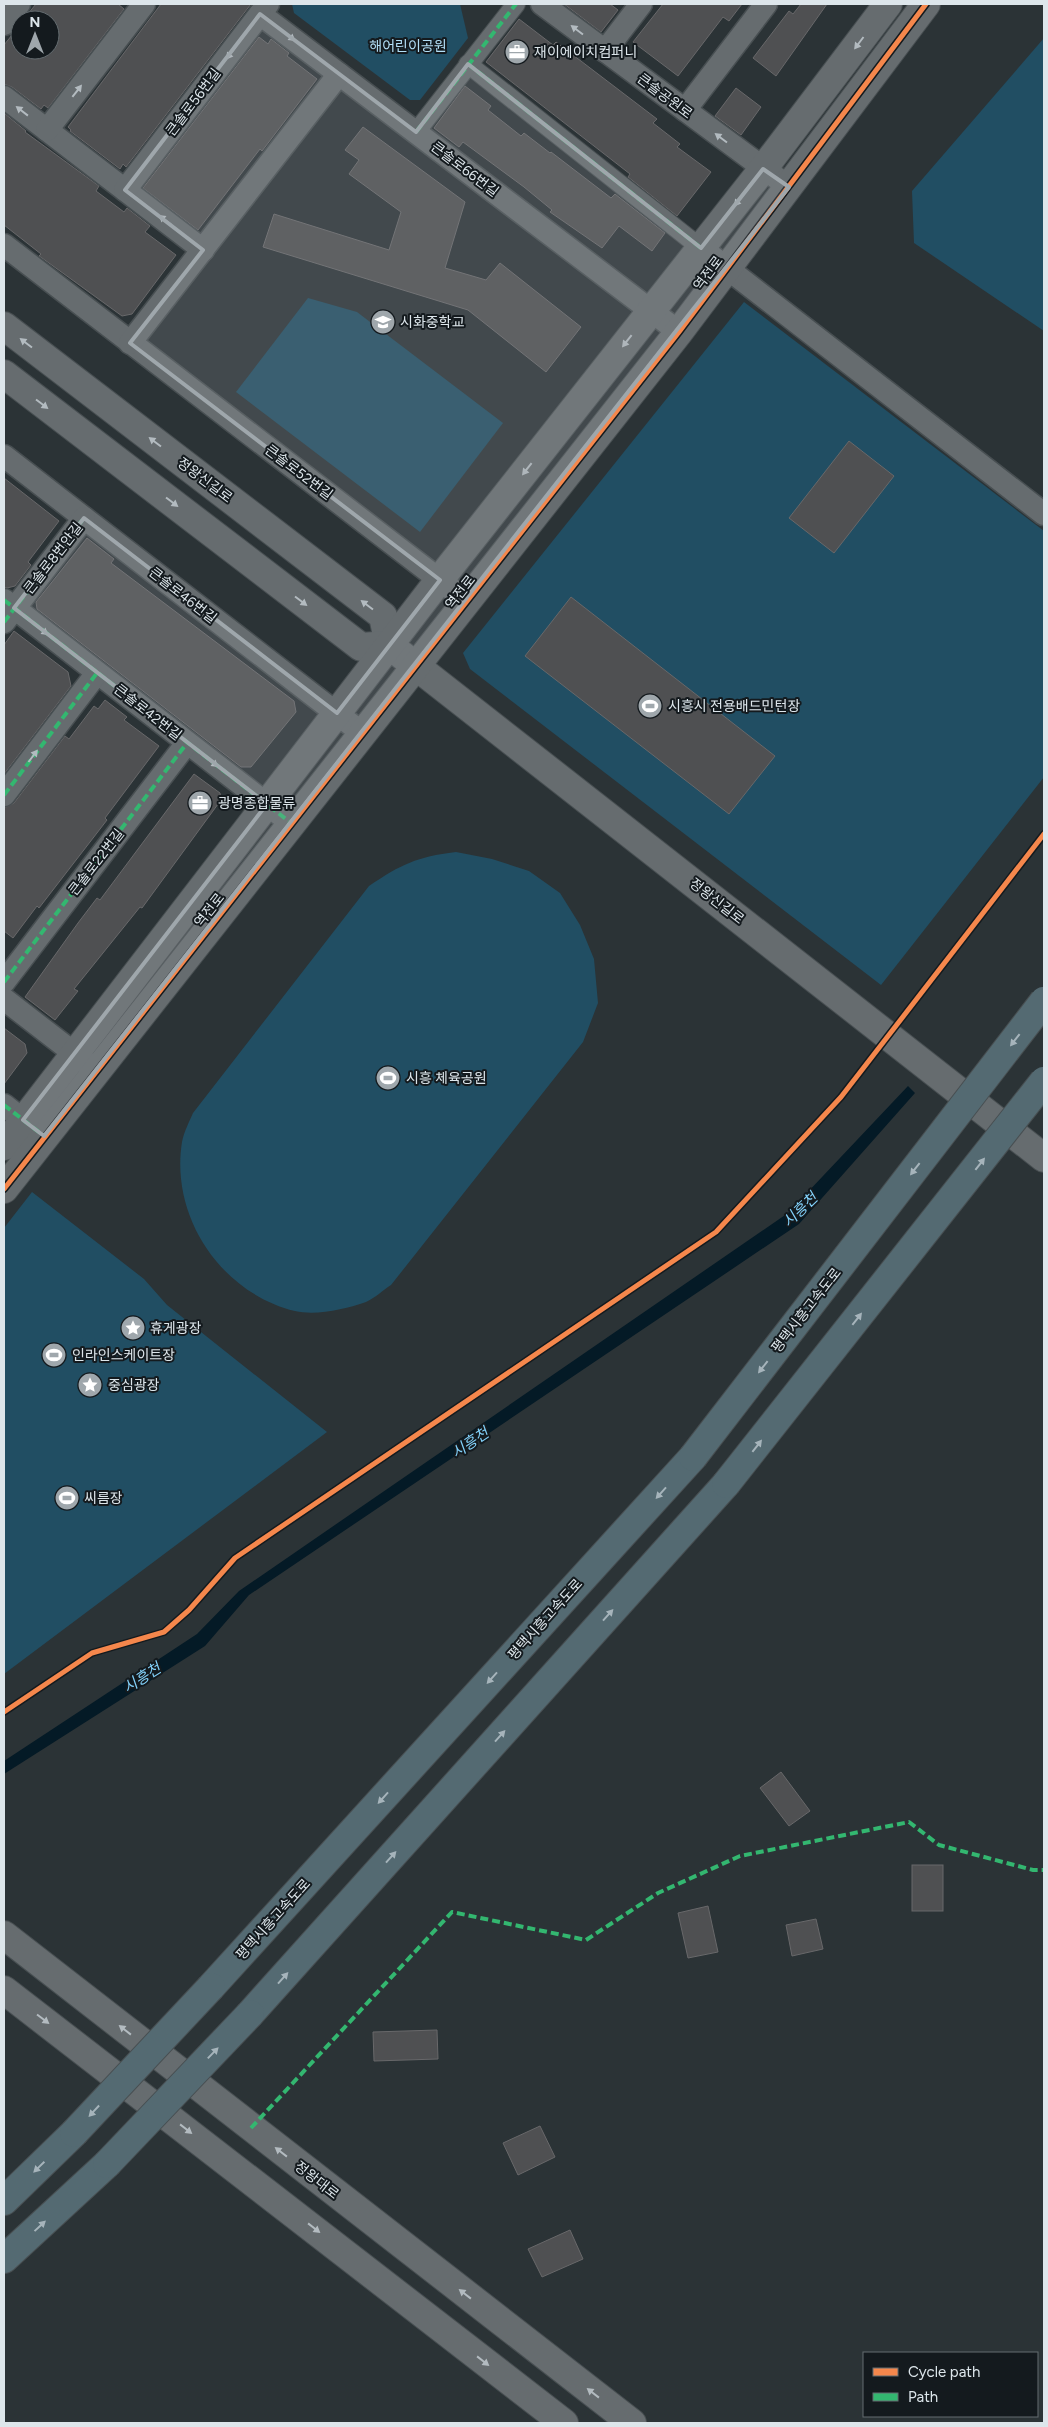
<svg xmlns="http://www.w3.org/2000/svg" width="1048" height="2427" font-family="Figtree,'Noto Sans KR',sans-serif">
<rect width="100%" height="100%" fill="#2b3336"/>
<g fill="#214e63">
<polygon points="292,4 460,4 468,38 420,100 410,100 294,13"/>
<polygon points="1044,38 1044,331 914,243 912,191"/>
<polygon points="308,298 357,312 503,423 420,532 236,392"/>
<polygon points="744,302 1044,531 1044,777 881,985 470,669 463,653"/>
<path d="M 456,852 L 492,859 L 529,871 L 560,893 L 580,925 L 594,959 L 598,1003 L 583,1042 L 391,1285 C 383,1290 375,1298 366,1302 C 346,1309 316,1316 295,1311 C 221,1293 170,1217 182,1142 C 184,1132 189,1122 193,1113 L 369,886 C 402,864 416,857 456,852 Z"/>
<polygon points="32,1192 144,1279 167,1305 327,1432 4,1674 4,1228"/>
</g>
<polygon fill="#041a26" points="908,1086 915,1093 799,1224 249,1595 205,1646 4,1774 4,1761 197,1634 239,1591 788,1213"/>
<g fill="#4f5052" stroke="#68686a">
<polygon points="36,4 118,4 124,9 48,108 44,105 41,109 12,87 4,84 4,45 20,25 20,50 50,50 50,20 23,20"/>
<polygon points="161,4 251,4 126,167 123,164 120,169 70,131 71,130 68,127"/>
<polygon points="564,4 610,4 618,10 601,32"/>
<polygon points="663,4 742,4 729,21 723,17 678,76 633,42"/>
<polygon points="801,4 827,4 776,76 753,58 789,11 793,14"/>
<polygon points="519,19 553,45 556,42 657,119 653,123 680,144 677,147 711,172 677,216 628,177 630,174 486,62"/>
<polygon points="259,37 268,44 271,39 289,53 287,56 317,79 262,151 260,149 198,230 143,188"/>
<polygon points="465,86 491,106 488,110 521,136 524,133 550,153 551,152 611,198 615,194 665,233 652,251 619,226 602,248 550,212 552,210 524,187 463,142 459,147 434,128"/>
<polygon points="736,88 761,107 741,135 715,116"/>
<polygon points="4,113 26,131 25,132 99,186 96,191 124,212 127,208 150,226 145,232 176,255 132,314 122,316 42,258 39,256 41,254 4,225"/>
<polygon points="363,127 465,202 445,268 486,280 500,263 581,327 546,372 468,310 263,247 274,214 389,250 401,212 349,174 359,160 345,150"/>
<polygon points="849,441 894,476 834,553 789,518"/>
<polygon points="4,478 59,521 28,562 31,565 15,586 7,588 4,587"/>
<polygon points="87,538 114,559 111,563 294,701 296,712 251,767 241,767 37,609 36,602"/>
<polygon points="571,597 775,756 729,814 525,656"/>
<polygon points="14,631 68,672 71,686 4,774 4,645"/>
<polygon points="105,700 127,717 124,720 159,746 105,818 107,820 39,908 37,906 13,938 4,931 4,808 14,803 65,736 69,739 94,706 98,709"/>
<polygon points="194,774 220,793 221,800 142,908 140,907 74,989 78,991 55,1020 25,997 78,923 97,898 100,900"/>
<polygon points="4,1028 25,1044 27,1053 4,1084"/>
<polygon points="781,1772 810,1811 789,1826 760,1788"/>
<rect x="912" y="1865" width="31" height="46"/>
<polygon points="708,1906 718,1952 688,1958 678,1913"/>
<polygon points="816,1919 823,1949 792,1956 786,1925"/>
<polygon points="437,2030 438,2059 374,2061 373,2032"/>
<polygon points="540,2126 555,2157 518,2175 503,2143"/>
<polygon points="570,2230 583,2259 542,2277 528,2249"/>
</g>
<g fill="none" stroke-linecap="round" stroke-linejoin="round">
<defs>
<g id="pedestrian">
<polyline points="468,64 701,248"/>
<polyline points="416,132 516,4"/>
</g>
<g id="minor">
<polyline points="268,4 260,14 679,332"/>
<polyline points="542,4 789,187"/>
<polyline points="4,24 19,4"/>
<polyline points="605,51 641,4"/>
<polyline points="4,97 203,250"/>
<polyline points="685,110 766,4"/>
<polyline points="47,130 144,4"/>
<polyline points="125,190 260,14"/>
<polyline points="4,245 467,601"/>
<polyline points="701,248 1044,514"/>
<polyline points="130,343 339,74"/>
<polyline points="4,456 362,733"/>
<polyline points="4,600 291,823"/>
<polyline points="4,622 84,518"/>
<polyline points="4,795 97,673"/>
<polyline points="4,982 187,743"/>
<polyline points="4,999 88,1064"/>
<polyline points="4,1105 37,1131"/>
</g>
<g id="tertiary">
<polyline points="4,326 383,616 389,645 1044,1158"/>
<polyline points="4,374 361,647 389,645"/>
<polyline points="4,1146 430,592 763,169 888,4"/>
<polyline points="4,1189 679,332 926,4"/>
<polyline points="4,1935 632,2423"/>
<polyline points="4,1990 564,2423"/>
</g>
<g id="motorway">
<polyline points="211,1987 693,1457"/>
<polyline points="250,2014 726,1484"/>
<polyline points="4,2201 74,2133"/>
<polyline points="4,2259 107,2164"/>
</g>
</defs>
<use href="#pedestrian" stroke="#484f52" stroke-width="20"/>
<use href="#minor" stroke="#484f52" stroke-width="25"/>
<use href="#tertiary" stroke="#484f52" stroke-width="30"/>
<use href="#motorway" stroke="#484f52" stroke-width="30"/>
<use href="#pedestrian" stroke="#666c6f" stroke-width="18"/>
<use href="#minor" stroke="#666c6f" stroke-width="22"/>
<use href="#tertiary" stroke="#666c6f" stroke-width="28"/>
<use href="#motorway" stroke="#546a72" stroke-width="28"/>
<defs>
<g id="motorway-bridge">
<polyline points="693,1457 1044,1001"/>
<polyline points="726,1484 1044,1081"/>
<polyline points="74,2133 211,1987"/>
<polyline points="107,2164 250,2014"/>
</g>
</defs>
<use href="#motorway-bridge" stroke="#484f52" stroke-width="30" stroke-linecap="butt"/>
<use href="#motorway-bridge" stroke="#546a72" stroke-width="28"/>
<g stroke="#33b770" stroke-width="4" stroke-dasharray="8 4" stroke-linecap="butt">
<polyline points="468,64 701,248"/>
<polyline points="416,132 516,4"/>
<polyline points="4,600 291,823"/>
<polyline points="4,622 84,518"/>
<polyline points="4,795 97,673"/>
<polyline points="4,982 187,743"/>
<polyline points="4,1105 44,1136"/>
<polyline points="251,2128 452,1912 586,1940 658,1893 740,1856 909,1822 939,1845 1033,1870 1044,1870"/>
</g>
<defs>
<g id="cycleway">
<polyline points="4,1189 679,332 926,4"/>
<polyline points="4,1712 92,1653 164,1632 189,1610 235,1558 716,1232 841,1097 1044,834"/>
</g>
</defs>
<use href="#cycleway" stroke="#141a1e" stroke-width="8"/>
<use href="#cycleway" stroke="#f5874c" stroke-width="5"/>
</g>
<defs><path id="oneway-solid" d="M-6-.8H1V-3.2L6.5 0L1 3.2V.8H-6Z" transform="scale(1.25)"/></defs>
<g fill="#b3bbc0">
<use href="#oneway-solid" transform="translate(577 30) rotate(-143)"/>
<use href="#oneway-solid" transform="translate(289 36) rotate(37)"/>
<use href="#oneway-solid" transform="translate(859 43) rotate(127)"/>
<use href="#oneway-solid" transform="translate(231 53) rotate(127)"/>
<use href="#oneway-solid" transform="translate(77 91) rotate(-52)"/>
<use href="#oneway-solid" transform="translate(22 111) rotate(-142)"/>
<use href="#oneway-solid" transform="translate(721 138) rotate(-143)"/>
<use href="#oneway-solid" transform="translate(739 200) rotate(128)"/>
<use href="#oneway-solid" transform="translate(165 220) rotate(-142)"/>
<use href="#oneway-solid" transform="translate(627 341) rotate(128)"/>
<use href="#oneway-solid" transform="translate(26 343) rotate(-143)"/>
<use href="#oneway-solid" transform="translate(42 404) rotate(37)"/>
<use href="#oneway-solid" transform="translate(155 442) rotate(-143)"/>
<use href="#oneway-solid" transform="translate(527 469) rotate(128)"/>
<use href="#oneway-solid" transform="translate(172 502) rotate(37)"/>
<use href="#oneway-solid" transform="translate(301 601) rotate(37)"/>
<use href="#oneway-solid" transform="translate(367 605) rotate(-143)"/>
<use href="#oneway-solid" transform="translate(42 630) rotate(38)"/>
<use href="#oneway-solid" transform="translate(33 756) rotate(-53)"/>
<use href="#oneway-solid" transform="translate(212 762) rotate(38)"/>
<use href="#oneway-solid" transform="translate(43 2019) rotate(37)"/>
<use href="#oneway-solid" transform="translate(125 2030) rotate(-142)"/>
<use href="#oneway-solid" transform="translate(186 2129) rotate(38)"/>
<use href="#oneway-solid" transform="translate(281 2152) rotate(-142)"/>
<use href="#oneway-solid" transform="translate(314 2228) rotate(38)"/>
<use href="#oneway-solid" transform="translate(465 2294) rotate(-142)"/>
<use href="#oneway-solid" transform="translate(483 2361) rotate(38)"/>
<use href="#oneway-solid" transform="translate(593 2393) rotate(-142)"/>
</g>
<g fill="#a6b4bb">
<use href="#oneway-solid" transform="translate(1015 1040) rotate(128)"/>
<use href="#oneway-solid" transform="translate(980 1164) rotate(-52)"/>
<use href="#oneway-solid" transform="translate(915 1169) rotate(128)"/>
<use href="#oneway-solid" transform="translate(857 1319) rotate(-52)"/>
<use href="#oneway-solid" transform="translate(763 1367) rotate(128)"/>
<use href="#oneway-solid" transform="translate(757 1446) rotate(-52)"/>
<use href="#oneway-solid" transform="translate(661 1493) rotate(132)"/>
<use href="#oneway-solid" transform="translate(608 1615) rotate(-48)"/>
<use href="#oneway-solid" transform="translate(492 1678) rotate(132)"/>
<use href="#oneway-solid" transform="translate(500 1736) rotate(-48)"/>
<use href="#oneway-solid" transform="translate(383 1798) rotate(132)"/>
<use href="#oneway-solid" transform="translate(391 1857) rotate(-48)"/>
<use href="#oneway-solid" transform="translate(283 1978) rotate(-48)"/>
<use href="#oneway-solid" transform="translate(213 2053) rotate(-46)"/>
<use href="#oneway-solid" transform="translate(94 2111) rotate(133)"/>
<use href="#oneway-solid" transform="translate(39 2167) rotate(136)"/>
<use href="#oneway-solid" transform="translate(40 2226) rotate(-43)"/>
</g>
<path fill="#9fa7ac" fill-opacity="0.2" stroke="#9fa7ac" stroke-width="4" stroke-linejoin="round" d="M 260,14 L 416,132 L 468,64 L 701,248 L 763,169 L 789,187 L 44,1136 L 23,1120 L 267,804 L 14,608 L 84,518 L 337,713 L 440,580 L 130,343 L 203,250 L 125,190 Z"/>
<defs>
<symbol id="office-disc" viewBox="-11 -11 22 22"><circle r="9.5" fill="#9fa7ac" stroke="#141a1e"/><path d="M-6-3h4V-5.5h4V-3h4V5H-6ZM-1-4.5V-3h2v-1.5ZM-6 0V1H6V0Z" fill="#fff"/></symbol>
<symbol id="school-disc" viewBox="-11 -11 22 22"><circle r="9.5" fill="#9fa7ac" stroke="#141a1e"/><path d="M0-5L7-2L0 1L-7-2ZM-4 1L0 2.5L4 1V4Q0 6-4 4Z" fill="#fff"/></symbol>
<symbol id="stadium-disc" viewBox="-11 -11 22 22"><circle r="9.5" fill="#9fa7ac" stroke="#141a1e"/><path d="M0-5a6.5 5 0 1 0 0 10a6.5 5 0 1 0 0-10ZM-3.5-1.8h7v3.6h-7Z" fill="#fff"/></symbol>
<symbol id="sight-disc" viewBox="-11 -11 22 22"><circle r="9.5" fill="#9fa7ac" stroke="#141a1e"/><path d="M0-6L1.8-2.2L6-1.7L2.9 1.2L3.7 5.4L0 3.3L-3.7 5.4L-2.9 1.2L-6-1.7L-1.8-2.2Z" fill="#fff"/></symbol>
</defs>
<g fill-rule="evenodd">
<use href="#office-disc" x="503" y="38" width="28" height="28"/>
<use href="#school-disc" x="369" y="308" width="28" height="28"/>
<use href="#stadium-disc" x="636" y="692" width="28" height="28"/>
<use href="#office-disc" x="186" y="789" width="28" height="28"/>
<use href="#stadium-disc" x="374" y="1064" width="28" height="28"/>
<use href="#sight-disc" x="119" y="1314" width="28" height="28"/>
<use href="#stadium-disc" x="40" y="1341" width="28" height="28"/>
<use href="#sight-disc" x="76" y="1371" width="28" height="28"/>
<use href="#stadium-disc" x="53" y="1484" width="28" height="28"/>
</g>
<g text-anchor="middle" stroke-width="4" stroke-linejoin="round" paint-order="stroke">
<g font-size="14" fill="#b2dff7" stroke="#141a1e">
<text x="408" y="51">해어린이공원</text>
</g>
<g font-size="14" fill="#dde6eb" stroke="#141a1e" text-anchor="start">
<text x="534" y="57">재이에이치컴퍼니</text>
<text x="400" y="327">시화중학교</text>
<text x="668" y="711">시흥시 전용배드민턴장</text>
<text x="218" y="808">광명종합물류</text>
<text x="406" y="1083">시흥 체육공원</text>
<text x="150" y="1333">휴게광장</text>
<text x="72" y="1360">인라인스케이트장</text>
<text x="108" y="1390">중심광장</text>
<text x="84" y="1503">씨름장</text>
</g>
<g font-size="14" fill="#dde6eb" stroke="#141a1e">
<text transform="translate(665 96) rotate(37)" y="5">큰솔공원로</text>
<text transform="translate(193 102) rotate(-53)" y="5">큰솔로56번길</text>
<text transform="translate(465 169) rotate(37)" y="5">큰솔로66번길</text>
<text transform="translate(708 273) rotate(-53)" y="5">역전로</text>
<text transform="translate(299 472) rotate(37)" y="5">큰솔로52번길</text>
<text transform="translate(205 480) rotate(37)" y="5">정왕신길로</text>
<text transform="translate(53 558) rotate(-52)" y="5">큰솔로8번안길</text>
<text transform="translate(460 592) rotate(-52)" y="5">역전로</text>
<text transform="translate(183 595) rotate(38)" y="5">큰솔로46번길</text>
<text transform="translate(148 712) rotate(38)" y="5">큰솔로42번길</text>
<text transform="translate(96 862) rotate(-52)" y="5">큰솔로22번길</text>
<text transform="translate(717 901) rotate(38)" y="5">정왕신길로</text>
<text transform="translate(209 910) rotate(-52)" y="5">역전로</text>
<text transform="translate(806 1310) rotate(-52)" y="5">평택시흥고속도로</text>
<text transform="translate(545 1619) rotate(-48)" y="5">평택시흥고속도로</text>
<text transform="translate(273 1919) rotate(-48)" y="5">평택시흥고속도로</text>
<text transform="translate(317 2180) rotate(38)" y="5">정왕대로</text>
</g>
<g font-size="15" font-style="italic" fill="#83d2fb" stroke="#141a1e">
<text transform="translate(800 1210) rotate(-44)" y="5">시흥천</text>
<text transform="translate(470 1443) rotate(-34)" y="5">시흥천</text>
<text transform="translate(142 1678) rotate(-33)" y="5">시흥천</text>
</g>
</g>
<rect width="1048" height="2427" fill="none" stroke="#dde6eb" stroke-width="10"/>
<rect x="863" y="2352" width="175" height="65" fill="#141a1e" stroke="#646c70"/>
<rect x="873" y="2368" width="25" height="8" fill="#f5874c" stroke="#646c70"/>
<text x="908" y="2377" font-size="15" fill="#dde6eb">Cycle path</text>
<rect x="873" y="2393" width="25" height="8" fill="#33b770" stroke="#646c70"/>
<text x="908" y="2402" font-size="15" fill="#dde6eb">Path</text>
<g transform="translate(35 35)"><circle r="24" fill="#141a1e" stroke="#646c70"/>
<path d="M0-4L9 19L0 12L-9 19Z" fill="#9fa7ac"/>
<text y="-8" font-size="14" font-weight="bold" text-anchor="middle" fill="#dde6eb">N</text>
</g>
</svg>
